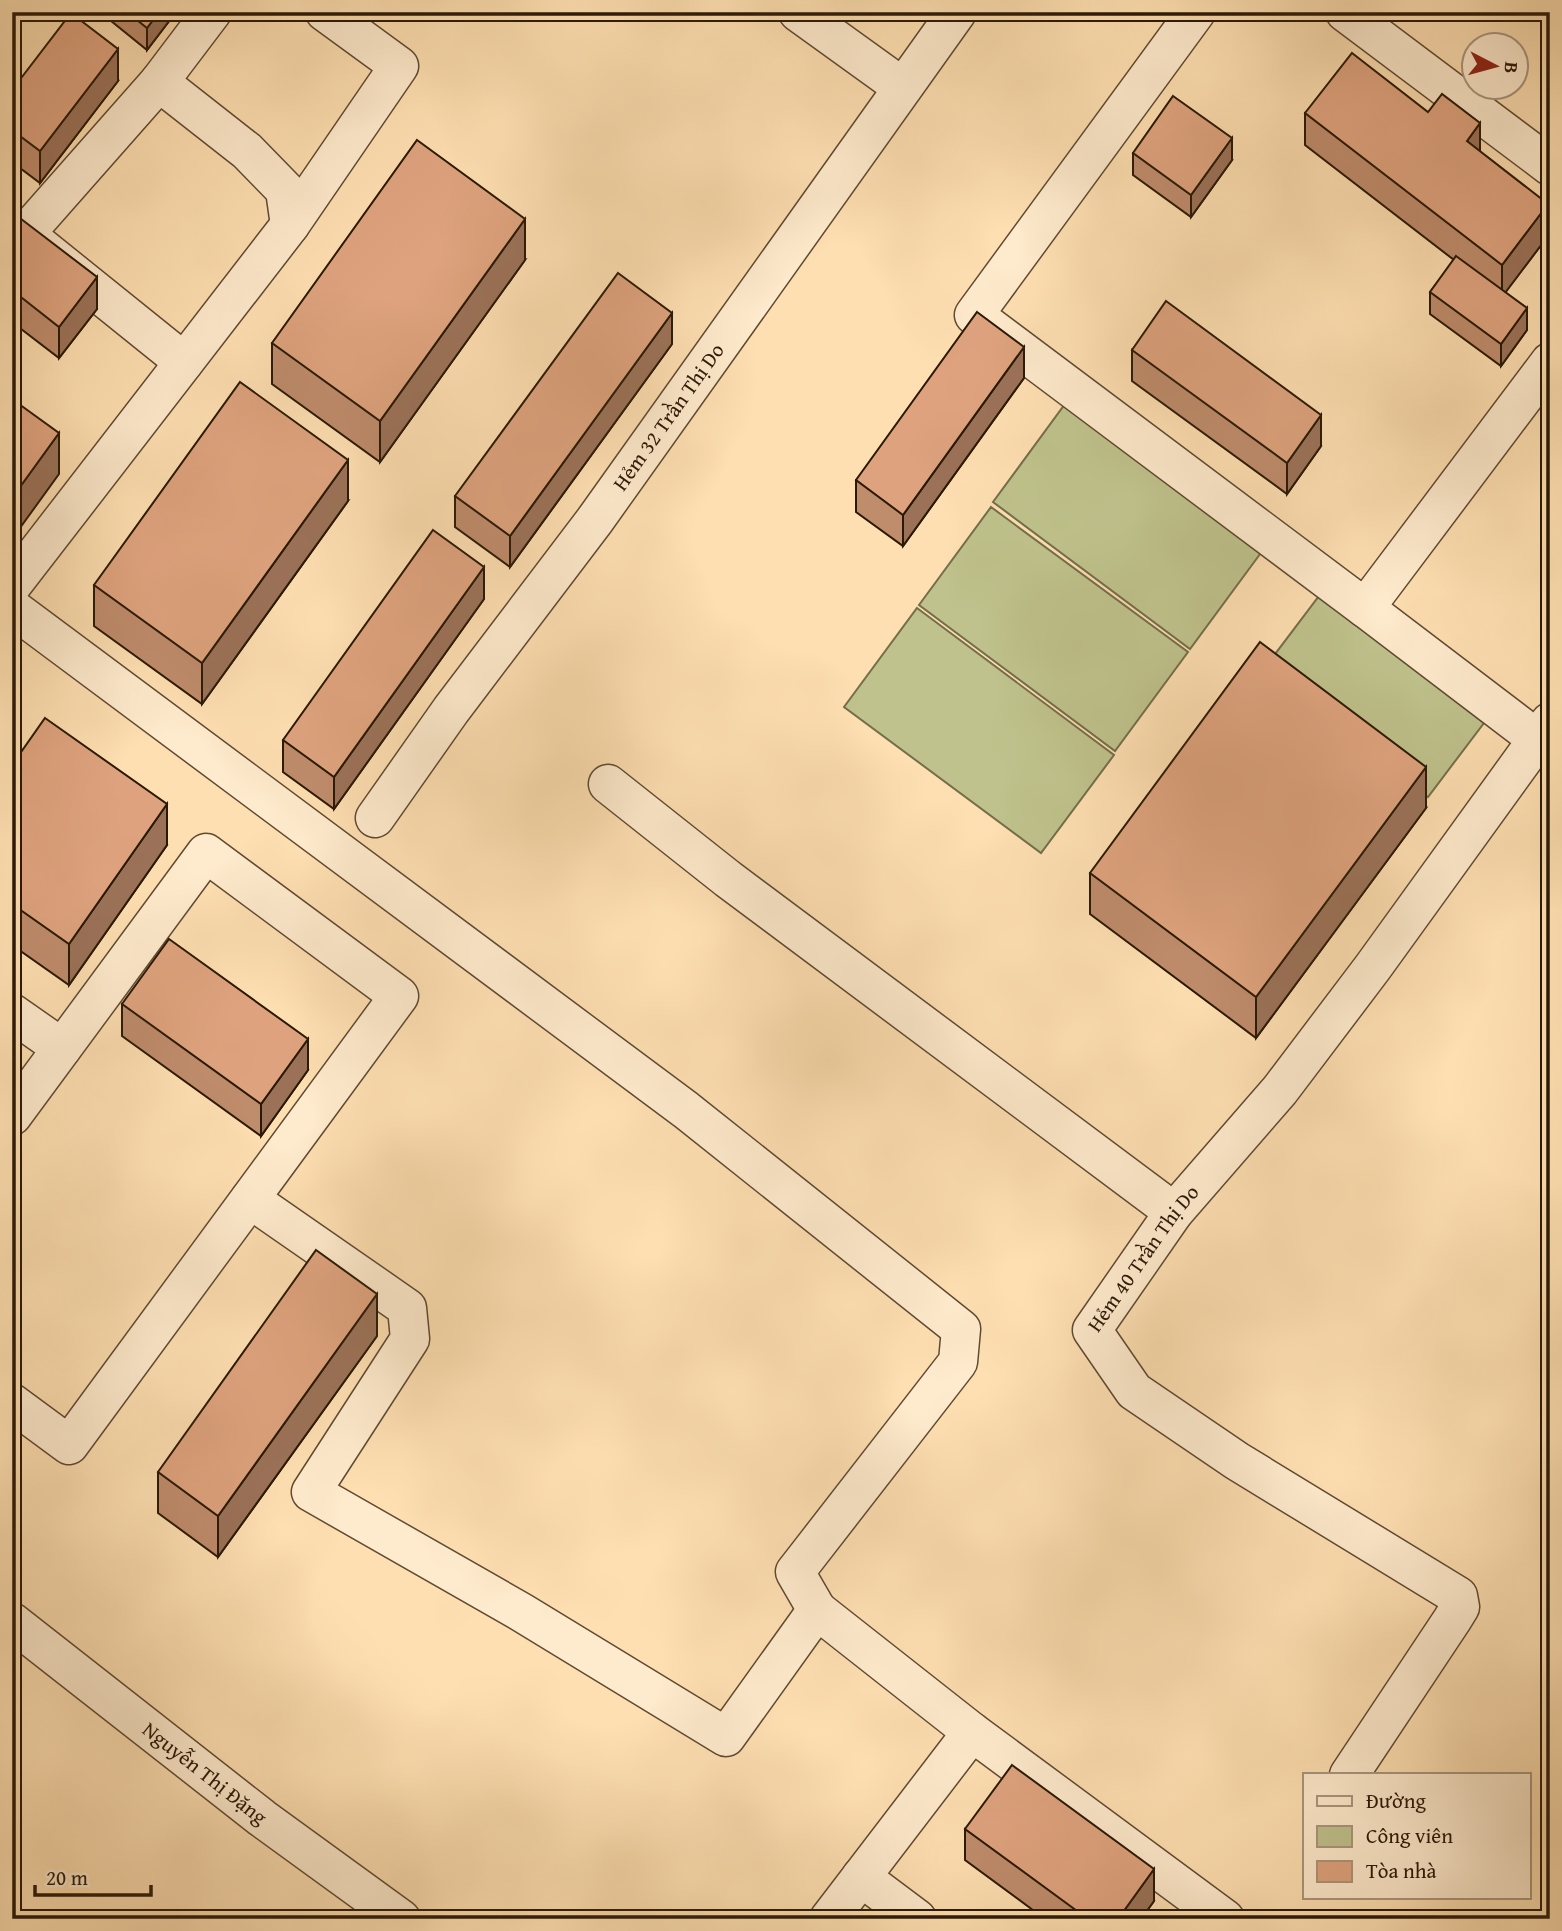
<svg xmlns="http://www.w3.org/2000/svg" width="1562" height="1931" font-family="'Gentium Book Plus',serif">
<rect width="100%" height="100%" fill="#fedfb1"/>
<filter id="stains"><feTurbulence type="fractalNoise" baseFrequency=".00286" numOctaves="4"/><feColorMatrix values="0 0 0 0 .2 0 0 0 0 .09 0 0 0 0 .02 0 0 0 .5 -.17"/></filter>
<radialGradient id="worn" r=".72"><stop offset=".6" stop-color="#630" stop-opacity="0"/><stop offset="1" stop-color="#630" stop-opacity=".3"/></radialGradient>
<g fill="#bfc28c" stroke="#746e4a" stroke-width="2">
<polygon points="1065,404 1263,550 1190,649 993,502"/>
<polygon points="991,507 1188,652 1115,751 919,605"/>
<polygon points="1319,596 1484,723 1428,797 1263,670"/>
<polygon points="917,608 1114,755 1041,853 844,707"/>
</g>
<g fill="none" stroke-linecap="round" stroke-linejoin="round">
<defs>
<g id="minor">
<polyline points="798,12 902,87"/>
<polyline points="1196,12 974,315 1365,608"/>
<polyline points="1345,12 1550,166"/>
<polyline points="159,82 25,234 184,362"/>
<polyline points="290,225 399,66 325,12"/>
<polyline points="12,585 290,225 285,190 247,151 159,82 212,12"/>
<polyline points="12,608 686,1110 961,1329 958,1362 795,1572 817,1610"/>
<polyline points="1537,739 1365,608 1550,362"/>
<polyline points="608,784 728,879 1174,1212"/>
<path id="s1" d="M 375,818 L 451,710 L 595,520 L 957,12"/>
<polyline points="12,1013 62,1048"/>
<polyline points="12,1116 206,853 399,996 69,1445 12,1403"/>
<polyline points="250,1199 407,1308 410,1339 311,1492 521,1612 726,1737 817,1610 972,1732 1225,1919"/>
<path id="s2" d="M 12,1622 L 262,1818 L 401,1919"/>
<path id="s3" d="M 1349,1775 L 1452,1620 L 1460,1607 L 1458,1596 L 1237,1461 L 1134,1391 L 1092,1330 L 1174,1212 L 1280,1090 L 1373,967 L 1550,722"/>
<polyline points="861,1877 917,1919"/>
<polyline points="829,1919 972,1732"/>
</g>
</defs>
<use href="#minor" stroke="#5f4a32" stroke-width="41"/>
<use href="#minor" stroke="#feeacc" stroke-width="38"/>
</g>
<g fill="#bf8c6c" stroke="#2a1907" stroke-width="2">
<polygon points="100,12 176,12 147,50"/>
<polygon points="118,81 40,183 12,162 12,90"/>
<polygon points="1305,113 1480,152 1548,236 1505,292 1527,330 1501,366 1430,314 1430,292 1454,260 1305,145"/>
<polygon points="1133,153 1232,160 1191,217 1133,175"/>
<polygon points="12,212 97,309 59,358 12,322"/>
<polygon points="525,260 380,462 272,384 272,343"/>
<polygon points="672,344 510,567 455,527 455,496"/>
<polygon points="1132,350 1321,446 1287,494 1132,381"/>
<polygon points="1024,378 903,546 856,512 856,480"/>
<polygon points="348,501 202,704 94,626 94,585"/>
<polygon points="484,599 334,809 283,772 283,740"/>
<polygon points="12,765 167,845 69,985 12,945"/>
<polygon points="1426,808 1256,1038 1090,914 1090,873"/>
<polygon points="122,1004 308,1070 261,1136 122,1036"/>
<polygon points="377,1336 218,1557 158,1513 158,1472"/>
<polygon points="965,1829 1154,1901 1141,1919 1045,1919 965,1860"/>
</g>
<g fill="#9b7258" stroke="#2a1907" stroke-width="2">
<polygon points="159,12 176,12 147,50 147,28"/>
<polygon points="118,49 118,81 40,183 40,151"/>
<polygon points="1480,123 1480,155 1467,141"/>
<polygon points="1232,138 1232,160 1191,217 1191,195"/>
<polygon points="1548,204 1548,236 1502,297 1502,265"/>
<polygon points="525,219 525,260 380,462 380,421"/>
<polygon points="97,277 97,309 59,358 59,327"/>
<polygon points="1527,308 1527,330 1501,366 1501,344"/>
<polygon points="672,313 672,344 510,567 510,536"/>
<polygon points="1024,347 1024,378 903,546 903,515"/>
<polygon points="1321,415 1321,446 1287,494 1287,463"/>
<polygon points="59,433 59,474 12,539 12,498"/>
<polygon points="348,460 348,501 202,704 202,663"/>
<polygon points="484,567 484,599 334,809 334,777"/>
<polygon points="1426,767 1426,808 1256,1038 1256,997"/>
<polygon points="167,804 167,845 69,985 69,944"/>
<polygon points="308,1039 308,1070 261,1136 261,1104"/>
<polygon points="377,1294 377,1336 218,1557 218,1516"/>
<polygon points="1154,1869 1154,1901 1141,1919 1118,1919"/>
</g>
<g fill="#dea37e" stroke="#2a1907" stroke-width="2">
<polygon points="127,12 159,12 147,28"/>
<polygon points="71,13 118,49 40,151 12,130 12,90"/>
<polygon points="1352,53 1428,112 1442,94 1480,123 1467,141 1548,204 1502,265 1305,113"/>
<polygon points="1173,96 1232,138 1191,195 1133,153"/>
<polygon points="417,140 525,219 380,421 272,343"/>
<polygon points="12,212 97,277 59,327 12,290"/>
<polygon points="1456,256 1527,308 1501,344 1430,292"/>
<polygon points="618,273 672,313 510,536 455,496"/>
<polygon points="1166,301 1321,415 1287,463 1132,350"/>
<polygon points="977,312 1024,347 903,515 856,480"/>
<polygon points="240,382 348,460 202,663 94,585"/>
<polygon points="12,399 59,433 12,498"/>
<polygon points="433,530 484,567 334,777 283,740"/>
<polygon points="1260,642 1426,767 1256,997 1090,873"/>
<polygon points="45,718 167,804 69,944 12,904 12,765"/>
<polygon points="169,939 308,1039 261,1104 122,1004"/>
<polygon points="316,1250 377,1294 218,1516 158,1472"/>
<polygon points="1012,1765 1154,1869 1118,1919 1088,1919 965,1829"/>
</g>
<g text-anchor="middle" stroke-width="5" stroke-linejoin="round" paint-order="stroke">
<g font-size="21" fill="#2a1907" stroke="#feeacc">
<text dy="7" stroke="none"><textPath href="#s1" startOffset="497">Hẻm 32 Trần Thị Do</textPath></text>
<text dy="7" stroke="none"><textPath href="#s3" startOffset="758">Hẻm 40 Trần Thị Do</textPath></text>
<text dy="7" stroke="none"><textPath href="#s2" startOffset="245">Nguyễn Thị Đặng</textPath></text>
</g>
</g>
<rect width="1562" height="1931" fill="none" stroke="#fedfb1" stroke-width="42"/>
<rect x="14" y="14" width="1534" height="1903" fill="none" stroke="#2a1907" stroke-width="3.5"/>
<rect x="21" y="21" width="1520" height="1889" fill="none" stroke="#2a1907" stroke-width="2"/>
<rect x="1303" y="1773" width="228" height="126" fill="#feeacc" stroke="#a9967d" stroke-width="2"/>
<rect x="1317" y="1796" width="35" height="10" fill="#feeacc" stroke="#a9967d" stroke-width="2"/>
<text x="1366" y="1808" font-size="21" fill="#2a1907">Đường</text>
<rect x="1317" y="1826" width="35" height="21" fill="#bfc28c" stroke="#a9967d" stroke-width="2"/>
<text x="1366" y="1843" font-size="21" fill="#2a1907">Công viên</text>
<rect x="1317" y="1861" width="35" height="21" fill="#dea37e" stroke="#a9967d" stroke-width="2"/>
<text x="1366" y="1878" font-size="21" fill="#2a1907">Tòa nhà</text>
<g transform="translate(1495 66) rotate(96)"><circle r="33" fill="#feeacc" stroke="#a9967d" stroke-width="2"/>
<path d="M0-5L12 26L0 18L-12 26Z" fill="#8f2418"/>
<text y="-10" font-size="19" font-weight="bold" text-anchor="middle" fill="#2a1907">B</text>
</g>
<path d="M35 1885v10h116v-10" fill="none" stroke="#2a1907" stroke-width="3.5"/>
<text x="46" y="1885" font-size="21" fill="#2a1907" stroke="#feeacc" stroke-width="5" paint-order="stroke">20 m</text>
<rect width="100%" height="100%" filter="url(#stains)"/>
<rect width="100%" height="100%" fill="url(#worn)"/>
</svg>
